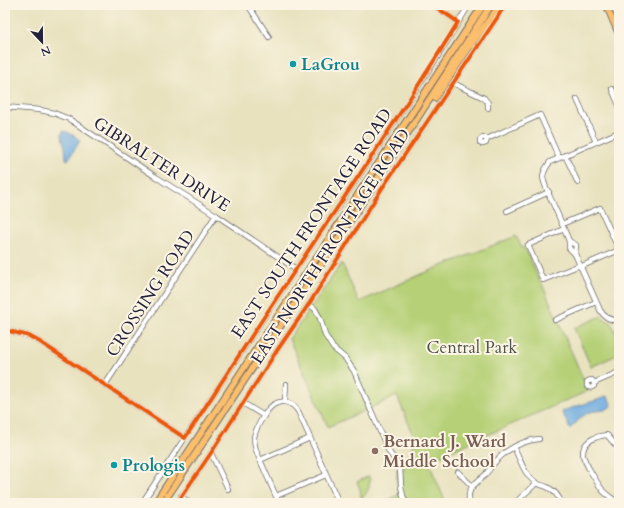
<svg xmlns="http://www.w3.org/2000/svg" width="624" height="508" font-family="Cardo,serif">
<rect width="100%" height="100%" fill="#fcf5e5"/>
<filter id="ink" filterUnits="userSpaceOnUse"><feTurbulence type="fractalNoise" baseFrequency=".025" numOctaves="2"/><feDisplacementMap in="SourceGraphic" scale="8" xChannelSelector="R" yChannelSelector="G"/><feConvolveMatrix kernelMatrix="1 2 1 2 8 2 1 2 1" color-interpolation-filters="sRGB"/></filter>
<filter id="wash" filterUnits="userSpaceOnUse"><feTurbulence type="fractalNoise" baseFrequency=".012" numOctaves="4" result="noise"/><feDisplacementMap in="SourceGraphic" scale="16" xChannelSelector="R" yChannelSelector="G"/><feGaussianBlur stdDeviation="0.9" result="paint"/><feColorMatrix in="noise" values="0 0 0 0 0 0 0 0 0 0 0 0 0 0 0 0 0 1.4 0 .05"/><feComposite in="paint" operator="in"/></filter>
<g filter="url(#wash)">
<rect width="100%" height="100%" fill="#e8e2bf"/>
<g fill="#b5d076" stroke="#6c7958">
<path d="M 516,236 L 522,247 L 525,248 L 540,282 L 542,284 L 585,383 L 585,384 L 588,391 L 428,461 L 446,503 L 381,503 L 399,495 L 397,481 L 397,469 L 403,471 C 403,468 403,466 404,464 C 408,453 416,449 414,436 L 397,396 L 328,427 L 289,339 L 342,263 L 359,302 L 422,274 Z"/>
<polygon points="602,316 606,320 611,322 619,340 619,354 591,367 574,328"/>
<path d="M 369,476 C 371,486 368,492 362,498 L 361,497 L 360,489 L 357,482 Z"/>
</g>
<g fill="#6dabdf" stroke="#48668d">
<path d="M 63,131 C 69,132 77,137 80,141 L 68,160 L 66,159 L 65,147 L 62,137 L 62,133 Z"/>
<path d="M 607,396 L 610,401 L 611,406 C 605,412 598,410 590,412 C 582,415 576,423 570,429 L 569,428 L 568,424 L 562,413 L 563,411 C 577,405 592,403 607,396 Z"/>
</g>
</g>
<g filter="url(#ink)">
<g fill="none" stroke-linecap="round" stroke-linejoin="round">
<defs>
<g id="minor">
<polyline points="248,5 269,37"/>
<polyline points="433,5 458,22"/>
<polyline points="453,83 484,98 488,103 488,108"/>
<polyline points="612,89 619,105"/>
<polyline points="577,99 596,142"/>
<polyline points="5,107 40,110 54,113 69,119 156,177 216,215 296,269"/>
<path d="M 619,132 L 550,162 C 547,166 544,171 543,176 C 543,183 548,191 550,197 C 557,212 563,226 569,241 L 569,248 L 575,254 L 600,310 C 604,317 611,321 619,320"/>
<polyline points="487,139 486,143 482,144 480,143 480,140 483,137 487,139 540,115 559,158"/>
<polyline points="565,155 578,183"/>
<polyline points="507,211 549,192"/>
<polyline points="562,224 600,208 619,250"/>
<polyline points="564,229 528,245 543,280 580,265"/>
<polyline points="569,241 576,245 575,254"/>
<polyline points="580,267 619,250"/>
<polyline points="309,304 315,309 320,318 325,335 333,348 345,358 354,371 389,452 400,467 401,486 403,496 406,503"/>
<polyline points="555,320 596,302"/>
<polyline points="5,330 29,336 40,342 185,438"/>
<path d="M 594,383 L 592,380 L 588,381 L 587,382 L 587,386 C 589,388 592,388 594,386 L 594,383 L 619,372"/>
<polyline points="105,385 216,215"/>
<polyline points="285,402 286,384"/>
<polyline points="243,403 264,416"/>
<path d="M 514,447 C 520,459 524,474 535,482 C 538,485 543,485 547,487 C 553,490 559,496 561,503"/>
<polyline points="211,453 228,489"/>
<polyline points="260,460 310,438"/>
<polyline points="458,472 472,486"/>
<polyline points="181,496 189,503"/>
<polyline points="276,496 326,475"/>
<polyline points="142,503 296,269 359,176 438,56 469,5"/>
<polyline points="177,503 211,453 276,352 309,304 381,190 497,18 501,11 508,5"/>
<path d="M 279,503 L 257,453 C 255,448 254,443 254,437 C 256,428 265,411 273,405 C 283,398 294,403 299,413 L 339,503"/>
<path d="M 470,503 C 465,489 476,483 485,475 C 489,470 493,464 497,460 C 507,449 524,440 539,439"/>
<path d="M 516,503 C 522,495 530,490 536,483"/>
<path d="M 618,503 C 613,499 607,495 603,491 C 598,484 584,462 583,455 C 582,441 596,436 607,435 L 619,449"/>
</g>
<g id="major">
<polyline points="606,5 619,35"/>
<polyline points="615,5 619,14"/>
</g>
<g id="highway">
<polyline points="435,98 470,46 500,5"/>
<polyline points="155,503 483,5"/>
<polyline points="163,503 373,186 491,5"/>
</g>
</defs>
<use href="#minor" stroke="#676569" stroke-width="6"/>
<use href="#major" stroke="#676569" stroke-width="7"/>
<use href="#highway" stroke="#676569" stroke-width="8"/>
<use href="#minor" stroke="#fff" stroke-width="4.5"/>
<use href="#major" stroke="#fabe6d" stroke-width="5.5"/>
<use href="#highway" stroke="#fabe6d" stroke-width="6"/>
<defs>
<g id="cycleway">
<path d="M 5,330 L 29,336 L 40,342 L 185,438 C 222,382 258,325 296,269 C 351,187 407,106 458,22 L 433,5"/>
<polyline points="177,503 211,453 276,352 309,304 381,190 497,18 501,11 508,5"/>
</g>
</defs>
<use href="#cycleway" stroke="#fcf5e5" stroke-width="6"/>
<use href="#cycleway" stroke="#e8590c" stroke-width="4"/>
</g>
</g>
<g fill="#0f9aa8" stroke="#fcf5e5" stroke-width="1.5">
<circle cx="293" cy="64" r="4"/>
<circle cx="114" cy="465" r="4"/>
</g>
<circle fill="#8d6e63" stroke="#fcf5e5" stroke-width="1.5" cx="375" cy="451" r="4"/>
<g text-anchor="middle" stroke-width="4" stroke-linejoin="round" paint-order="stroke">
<g font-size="17" font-weight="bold" fill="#0d838f" stroke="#fcf5e5" text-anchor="start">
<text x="301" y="70">LaGrou</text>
<text x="122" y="471">Prologis</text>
</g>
<g font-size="17" fill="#22223b" stroke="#fcf5e5">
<text transform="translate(162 164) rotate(33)" y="6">GIBRALTER DRIVE</text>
<text transform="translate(311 223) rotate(-56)" y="6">EAST SOUTH FRONTAGE ROAD</text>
<text transform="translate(330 246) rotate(-57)" y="6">EAST NORTH FRONTAGE ROAD</text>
<text transform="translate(150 293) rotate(-57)" y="6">CROSSING ROAD</text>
</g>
<g font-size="17" fill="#4e564d" stroke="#fcf5e5">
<text x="472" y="353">Central Park</text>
</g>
<g font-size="17" font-weight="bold" fill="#785e54" stroke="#fcf5e5" text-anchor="start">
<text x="383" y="447">Bernard J. Ward<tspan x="383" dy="20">Middle School</tspan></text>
</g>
</g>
<rect width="624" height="508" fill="none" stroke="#fcf5e5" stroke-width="20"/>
<g transform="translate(42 42) rotate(158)" stroke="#fcf5e5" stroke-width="3" paint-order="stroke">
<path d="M0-3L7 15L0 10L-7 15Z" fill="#22223b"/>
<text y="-6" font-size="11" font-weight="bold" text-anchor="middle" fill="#22223b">N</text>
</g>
</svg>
